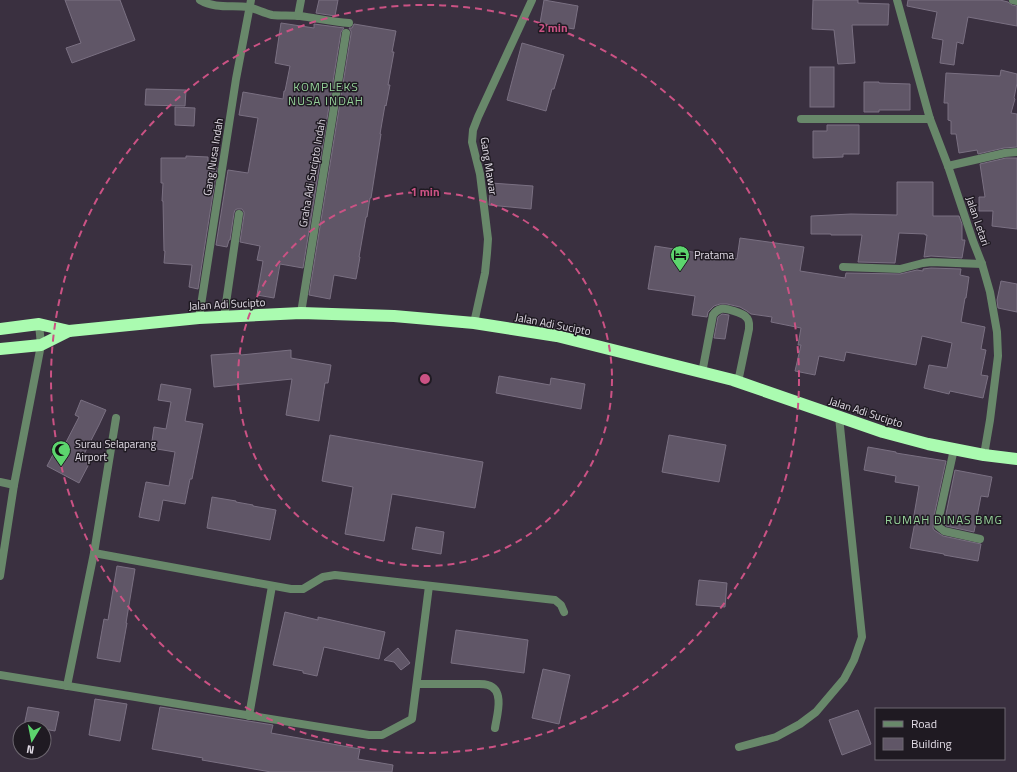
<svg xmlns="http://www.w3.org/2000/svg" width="1017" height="772" font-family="'Titillium Web',sans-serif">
<rect width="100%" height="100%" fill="#3a3040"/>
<g fill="#605667" stroke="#7a7082">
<polygon points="65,0 120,0 135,40 72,63 66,48 81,43"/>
<polygon points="319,0 338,0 335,16 316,13"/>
<polygon points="544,0 578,6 574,29 540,23"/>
<polygon points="813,0 858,0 858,3 889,4 888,25 852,25 855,63 838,64 834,30 812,29"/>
<polygon points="908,0 1000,0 1008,2 1012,5 1017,6 1017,26 968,17 963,44 957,42 954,65 940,63 943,40 932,38 937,12 907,6"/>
<polygon points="281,23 314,28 314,24 344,28 341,32 303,268 280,264 274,298 257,295 263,261 257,260 260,246 240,242 244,215 244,212 242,209 237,209 235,210 234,213 230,240 229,240 227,247 216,245 228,170 248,173 258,118 239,115 243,92 283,99 284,91 285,91 290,66 275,63"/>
<polygon points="354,24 396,31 392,52 394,52 388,85 390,85 386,106 385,105 380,134 381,134 371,198 370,198 367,217 366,217 359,257 360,257 356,279 334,275 330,299 309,295 351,34 351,31 349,28 352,28"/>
<polygon points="522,43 564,55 554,89 552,89 546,111 507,100"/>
<rect x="810" y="67" width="24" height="40"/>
<polygon points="1001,70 1017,74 1017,83 1014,98 1015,99 1011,113 1017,114 1017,147 1004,148 978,154 977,150 959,153 956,134 951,134 951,121 948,120 948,103 944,103 946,73 1000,76"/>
<polygon points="864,82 879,82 879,83 910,84 910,110 879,110 879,112 864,112"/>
<polygon points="146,89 186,90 185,106 145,105"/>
<polygon points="175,107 195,108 194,126 175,125"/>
<polygon points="827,125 859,125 859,154 843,154 843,157 813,158 813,131 827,131"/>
<polygon points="186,156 208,157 208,166 217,168 198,289 189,287 192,265 164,263 165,251 164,251 163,201 162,201 163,183 161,183 161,158 186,158"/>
<polygon points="1006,158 1017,158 1017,229 992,226 993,211 979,211 979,197 985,197 980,164"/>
<polygon points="897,182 933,182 933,216 959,216 962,224 962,240 965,240 962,258 931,256 924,257 927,235 925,235 925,234 899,233 895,263 858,262 862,235 831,235 831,234 811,234 811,216 851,214 897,215"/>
<polygon points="491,183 533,186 531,209 489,205"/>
<polygon points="740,238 804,247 800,271 845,278 846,273 900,274 917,270 923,271 923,269 931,268 961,269 960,275 969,277 966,298 965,298 961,322 985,327 981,349 986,350 981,375 988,376 983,398 950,391 949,394 924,388 929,365 947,368 952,343 922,336 916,365 846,352 844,361 819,356 815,375 795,371 801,345 798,345 801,328 771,322 772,317 751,314 747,311 740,307 727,304 720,304 714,306 708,312 707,317 692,315 695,296 648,289 655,246 737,259"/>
<polygon points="1001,281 1017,284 1017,312 998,308 997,300"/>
<polygon points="722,314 729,315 725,339 714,338 718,317"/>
<polygon points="291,350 291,358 331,365 328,383 325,383 319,421 286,415 292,379 214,387 211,355 240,353 241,355"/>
<polygon points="499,376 550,385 551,378 585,384 581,409 496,393"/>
<polygon points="161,384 191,389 185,421 203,424 192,479 190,479 185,504 163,500 159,521 139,517 146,482 169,486 175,452 151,448 154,427 166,429 171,402 158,400"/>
<polygon points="81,400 106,410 99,425 81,460 89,464 79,483 47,466 57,447 62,450 79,417 75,415"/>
<polygon points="330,435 483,462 475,508 392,494 384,541 345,534 353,487 322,481"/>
<polygon points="669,435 726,445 719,482 662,472"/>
<polygon points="868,447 896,452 896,453 946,461 934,516 933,528 934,530 943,536 981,544 978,561 944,555 944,554 910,548 915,522 913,521 919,486 895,482 896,476 864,470"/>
<polygon points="955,470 992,477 988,497 981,496 974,532 946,526 944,524"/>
<polygon points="212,497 236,501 236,502 253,505 253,506 276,510 270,540 207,528"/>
<polygon points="416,527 444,532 441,554 412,549"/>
<polygon points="117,566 135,569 126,623 127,623 120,662 97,658 104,619 108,620"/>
<polygon points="699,580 727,583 725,607 696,605"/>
<polygon points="285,612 318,620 318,617 385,632 379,659 324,647 317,676 303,673 303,671 273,665"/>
<polygon points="456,630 528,640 524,673 451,663"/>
<polygon points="398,648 410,663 401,670 394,662 384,660"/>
<polygon points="543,669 570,675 559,724 532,718"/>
<polygon points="95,699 127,704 120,741 89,735"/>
<polygon points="28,707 59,712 55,731 44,729 44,728 38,728 24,726"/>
<polygon points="160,707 273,725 271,733 360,749 358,759 393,765 392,772 271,772 202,760 203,758 152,749"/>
<polygon points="858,710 871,744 842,755 829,720"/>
</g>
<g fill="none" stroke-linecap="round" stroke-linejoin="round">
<g stroke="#68886a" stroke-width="8">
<path d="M 702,373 L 713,315 C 715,312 717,310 721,309 C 726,308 743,313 746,317 C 750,320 749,325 749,329 L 738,382"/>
<polyline points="0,482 14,485"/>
<polyline points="94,553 116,418"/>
<polyline points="0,576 14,485 41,345 39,324"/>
<polyline points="0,675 369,735 382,735 412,719 429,586"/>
<path d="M 417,684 L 479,684 C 482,684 485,684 488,685 C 505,690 497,715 495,728"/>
<polyline points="67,686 94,553 291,589 303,589 323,577 335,575 555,600 561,605 564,612"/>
<polyline points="249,716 272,586"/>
<polyline points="739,747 776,737 800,724 816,712 844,679 854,660 862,637 839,417"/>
</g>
<g stroke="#68886a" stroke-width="8">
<path d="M 200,0 C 215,9 232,5 248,7 C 256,9 264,13 272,15 C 281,16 291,15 300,16 C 316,18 332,22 349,23"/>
<polyline points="897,0 930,119 948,166 973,241 982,264 990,292 997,332 998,356 990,420 984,455"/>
<polyline points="1013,0 1017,1"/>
<polyline points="298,16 301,0"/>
<polyline points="801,119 930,119"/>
<polyline points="948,166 1005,153 1017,152"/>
<polyline points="843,267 900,269 923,263 931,262 982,264"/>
<polyline points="301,313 346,33"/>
<polyline points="224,317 239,214"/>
<polyline points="199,318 236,79 251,0"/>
<polyline points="474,323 485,273 487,253 488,239 480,174 472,142 473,130 478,117 532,0"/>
<polyline points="954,449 939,517 938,526 944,531 980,539"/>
</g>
<g stroke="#aafbb0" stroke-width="12">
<polyline points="0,329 39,324 69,331 199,318 301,313 394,316 474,323 557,336 733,380 883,432 928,444 984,455 1017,459"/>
<polyline points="0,349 41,345 69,331"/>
</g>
</g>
<g fill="none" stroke="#cb5284" stroke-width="2" stroke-dasharray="7 5">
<circle cx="425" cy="379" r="187"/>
<circle cx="425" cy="379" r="374"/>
</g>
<defs>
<symbol id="hotel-pin" viewBox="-11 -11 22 30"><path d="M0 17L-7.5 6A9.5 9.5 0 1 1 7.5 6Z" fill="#5cd56d" stroke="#1f1a22"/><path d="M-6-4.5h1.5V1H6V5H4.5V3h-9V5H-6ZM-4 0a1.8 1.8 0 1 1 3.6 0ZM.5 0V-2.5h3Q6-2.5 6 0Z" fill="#111"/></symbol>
<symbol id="mosque-pin" viewBox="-11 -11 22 30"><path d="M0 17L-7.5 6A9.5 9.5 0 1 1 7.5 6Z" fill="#5cd56d" stroke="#1f1a22"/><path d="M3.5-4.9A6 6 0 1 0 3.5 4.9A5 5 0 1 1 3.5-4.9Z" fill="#111"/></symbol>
</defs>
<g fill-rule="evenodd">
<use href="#hotel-pin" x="669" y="244" width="22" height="30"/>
<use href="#mosque-pin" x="50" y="439" width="22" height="30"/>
</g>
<g text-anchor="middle" stroke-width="3" stroke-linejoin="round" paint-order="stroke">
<g font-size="11" fill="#e1dbe5" stroke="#1f1a22">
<text transform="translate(213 157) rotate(-81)" y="4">Gang Nusa Indah</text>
<text transform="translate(489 166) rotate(81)" y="4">Gang Mawar</text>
<text transform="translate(312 173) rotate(-80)" y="4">Graha Adi Sucipto Indah</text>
<text transform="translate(978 221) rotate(71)" y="4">Jalan Letari</text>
<text transform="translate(227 304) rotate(-3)" y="4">Jalan Adi Sucipto</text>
<text transform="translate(553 324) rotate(11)" y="4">Jalan Adi Sucipto</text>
<text transform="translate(866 412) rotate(18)" y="4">Jalan Adi Sucipto</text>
</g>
<g font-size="11" fill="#e1dbe5" stroke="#1f1a22" text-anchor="start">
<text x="694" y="259">Pratama</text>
<text x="75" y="448">Surau Selaparang<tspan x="75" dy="13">Airport</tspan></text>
</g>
<g font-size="12" letter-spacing="1" fill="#96d29a" stroke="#1f1a22">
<text x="326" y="91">KOMPLEKS<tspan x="326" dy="14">NUSA INDAH</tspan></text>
<text x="944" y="524">RUMAH DINAS BMG</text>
</g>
</g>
<circle cx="425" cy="379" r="6" fill="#cb5284" stroke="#1f1a22" stroke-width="2"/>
<g font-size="12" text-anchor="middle" font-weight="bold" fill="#cb5284" stroke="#1f1a22" stroke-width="3" stroke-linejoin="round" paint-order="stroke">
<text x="553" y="32">2 min</text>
<text x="425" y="196">1 min</text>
</g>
<rect x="875" y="708" width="130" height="52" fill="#1f1a22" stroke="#6d6770"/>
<rect x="883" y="721" width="20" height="6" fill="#68886a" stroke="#6d6770"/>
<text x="911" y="728" font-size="12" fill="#e1dbe5">Road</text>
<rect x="883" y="738" width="20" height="12" fill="#605667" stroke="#6d6770"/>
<text x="911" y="748" font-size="12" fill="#e1dbe5">Building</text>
<g transform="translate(32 740) rotate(190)"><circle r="19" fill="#1f1a22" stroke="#6d6770"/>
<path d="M0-3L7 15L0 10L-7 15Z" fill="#5cd56d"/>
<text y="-6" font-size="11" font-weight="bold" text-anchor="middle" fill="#e1dbe5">N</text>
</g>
</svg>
